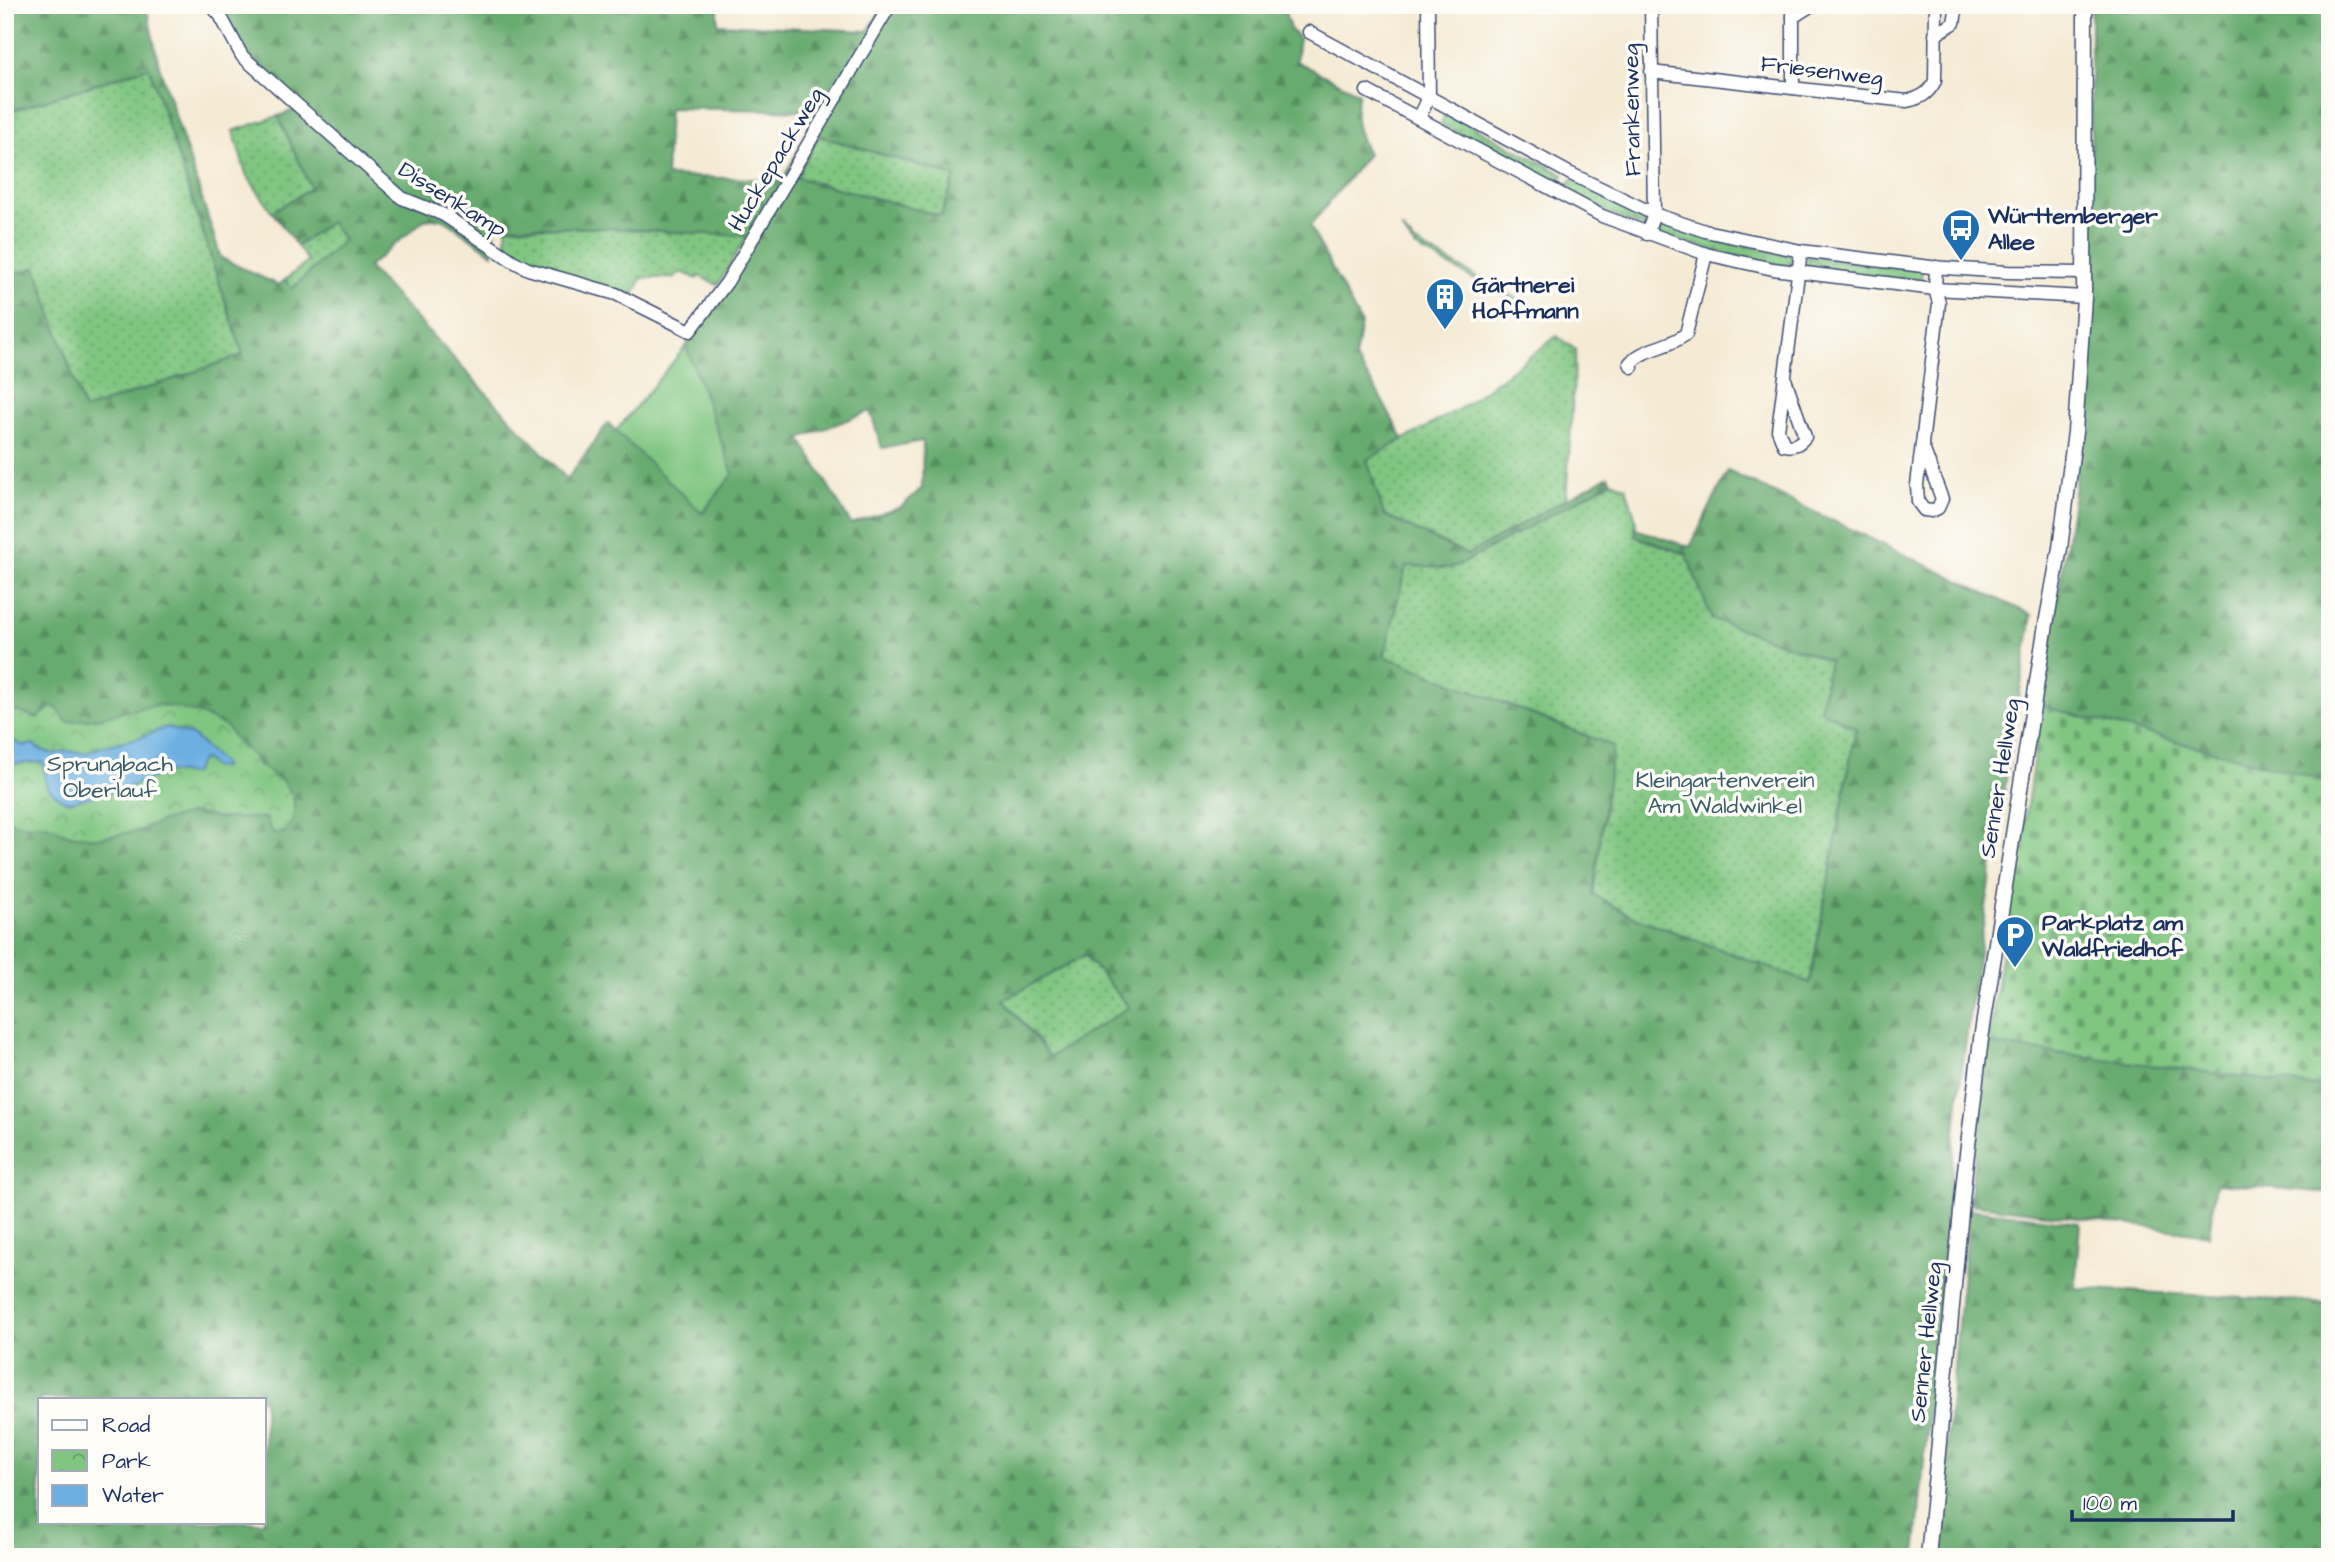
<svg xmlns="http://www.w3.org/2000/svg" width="2335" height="1562" font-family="'Architects Daughter',sans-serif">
<defs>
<pattern id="grass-dots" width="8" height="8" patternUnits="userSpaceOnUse" patternTransform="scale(1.75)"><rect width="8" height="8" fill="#80c681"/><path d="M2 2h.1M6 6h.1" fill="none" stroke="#68a16d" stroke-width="1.8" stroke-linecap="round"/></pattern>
<pattern id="forest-firs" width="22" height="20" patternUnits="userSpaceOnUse" patternTransform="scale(1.75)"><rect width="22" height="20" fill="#68ab6f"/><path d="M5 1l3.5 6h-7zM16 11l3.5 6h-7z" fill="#558c5e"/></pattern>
<pattern id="cemetery-stones" width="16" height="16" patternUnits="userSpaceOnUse" patternTransform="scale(1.75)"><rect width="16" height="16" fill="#80c681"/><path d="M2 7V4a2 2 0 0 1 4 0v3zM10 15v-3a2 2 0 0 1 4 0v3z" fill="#68a16d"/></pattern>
<pattern id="park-crowns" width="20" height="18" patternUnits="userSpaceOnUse" patternTransform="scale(1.75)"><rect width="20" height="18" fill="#80c681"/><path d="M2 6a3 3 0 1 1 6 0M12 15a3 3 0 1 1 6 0" fill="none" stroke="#68a16d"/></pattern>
</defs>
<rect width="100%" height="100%" fill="#fdfcf7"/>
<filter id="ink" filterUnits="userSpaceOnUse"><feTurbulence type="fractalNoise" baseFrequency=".0143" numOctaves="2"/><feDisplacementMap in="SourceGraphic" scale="14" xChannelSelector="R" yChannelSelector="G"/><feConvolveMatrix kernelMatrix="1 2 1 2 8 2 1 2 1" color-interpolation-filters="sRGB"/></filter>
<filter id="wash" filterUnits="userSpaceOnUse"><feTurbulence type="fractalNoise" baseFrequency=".00686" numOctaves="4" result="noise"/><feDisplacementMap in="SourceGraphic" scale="28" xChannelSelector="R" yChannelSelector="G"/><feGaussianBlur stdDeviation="1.57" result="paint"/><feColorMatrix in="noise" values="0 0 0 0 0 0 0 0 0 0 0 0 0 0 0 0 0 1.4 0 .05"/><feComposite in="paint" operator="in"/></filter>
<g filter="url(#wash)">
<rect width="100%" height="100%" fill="#f5ebd5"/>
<g fill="url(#grass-dots)" stroke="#4e7a70" stroke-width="2">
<polygon points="149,67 243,355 84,410 36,268 5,277 5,113"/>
<polygon points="1446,112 1564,175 1557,187 1441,124"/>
<polygon points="278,116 311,188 272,212 246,174 233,131"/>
<polygon points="819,136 955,176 941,216 795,177"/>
<polygon points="1572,179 1647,216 1643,227 1608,213 1565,190"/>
<polygon points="330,221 344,241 293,288 285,280 308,261 297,246"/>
<polygon points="1660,221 1722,240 1792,255 1791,267 1748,260 1657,234"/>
<polygon points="506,227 607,228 747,236 718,285 699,276 697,279 682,272 673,278 642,278 633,296 530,266 506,251"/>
<polygon points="1401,228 1415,243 1521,301 1532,311 1415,247"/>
<polygon points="1808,257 1922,269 1921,282 1807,270"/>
<polygon points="1557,336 1576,350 1566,499 1467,555 1384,515 1367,460 1464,406"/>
<polygon points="1612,481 1626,487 1636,520 1635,536 1686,554 1712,619 1829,660 1856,727 1810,983 1632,916 1593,894 1612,746 1384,657 1406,565 1449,568 1461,564"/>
<polygon points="1085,955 1129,1007 1050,1057 1004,1000"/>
</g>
<g fill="url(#forest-firs)" stroke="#426d66" stroke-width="2" fill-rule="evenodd">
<path d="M 5,5 L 146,5 L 159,65 L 221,258 L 278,285 L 285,280 L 293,288 L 344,240 L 330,222 L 297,246 L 272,212 L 311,188 L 278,116 L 294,110 L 207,5 L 718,5 L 718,24 L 868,31 L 884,5 L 1283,5 L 1290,29 L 1299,38 L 1296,61 L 1359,93 C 1351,117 1358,133 1368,154 L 1310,226 L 1361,324 L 1355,358 L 1378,393 L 1403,439 L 1367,460 L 1384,515 L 1467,555 L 1608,476 L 1612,481 L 1461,564 L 1449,568 L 1406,566 L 1384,656 L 1613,746 L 1593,894 L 1632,916 L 1810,983 L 1856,728 L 1820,710 L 1829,660 L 1712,619 L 1686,554 L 1635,536 L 1636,529 L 1690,547 L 1728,471 L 2032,615 L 1971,1003 L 1958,1101 L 1915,1557 L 5,1557 L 5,277 L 36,267 L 84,410 L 243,355 L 149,67 L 5,113 ZM 669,108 L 821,111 L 782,180 L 666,176 ZM 819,136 L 955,176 L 941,216 L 796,177 ZM 442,218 L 493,254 L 496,226 L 607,228 L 757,237 L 686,346 L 733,474 L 703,513 L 608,423 L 567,479 L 368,267 L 424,220 ZM 870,411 L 882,448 L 923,441 L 922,488 L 901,507 L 851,524 L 800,438 ZM 1085,955 L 1129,1007 L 1050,1057 L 1004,1000 ZM 40,1399 L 264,1399 L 264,1522 L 40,1522 Z"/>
<polygon points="2091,5 2330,5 2330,782 2041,706 2073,500 2081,429 2091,229"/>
<polygon points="1988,1044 2330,1088 2330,1193 2216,1183 2209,1235 1969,1204"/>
<polygon points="1969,1209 2080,1223 2075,1288 2330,1303 2330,1557 1936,1557"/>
</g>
<polygon fill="url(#cemetery-stones)" stroke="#4e7a70" stroke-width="2" points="2041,706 2330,782 2330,1088 1988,1044 2009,906 2018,870"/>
<polygon fill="url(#park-crowns)" stroke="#4e7a70" stroke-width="2" points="5,704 13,710 38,718 52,706 60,711 64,719 68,722 96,718 157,705 174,707 200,714 227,727 236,741 254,757 258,764 283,782 291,792 294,801 294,812 291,824 285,832 274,833 271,830 266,818 219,818 193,813 162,821 142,830 99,838 70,835 44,824 24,825 5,821"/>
<polygon fill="#80c681" stroke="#4e7a70" stroke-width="2" points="686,346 733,474 702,513 616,431"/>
<polygon fill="#6cb0e2" stroke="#4470a0" stroke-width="2" points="167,727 193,736 223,764 222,768 213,767 205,759 201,760 193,774 167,772 131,786 69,802 61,799 47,787 43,762 12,764 5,762 5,747 12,740 24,746 34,744 37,748 53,754 66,751 86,753 100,747 141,737"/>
</g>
<g filter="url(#ink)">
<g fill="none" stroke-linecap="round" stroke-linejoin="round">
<defs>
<g id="minor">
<polyline points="211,5 220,15 242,56 402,198 444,215 513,261 528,269 616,294 690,331 727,282 890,5"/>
<polyline points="1793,5 1793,88"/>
<polyline points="1793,17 1812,5"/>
<polyline points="1309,32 1569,173 1654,214 1705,231 1801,251 1931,267 2008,272 2084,273"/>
<polyline points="1935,35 1954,23 1957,5"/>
<path d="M 1651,72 L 1907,101 C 1921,98 1928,94 1935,81 L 1936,5"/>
<polyline points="1367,91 1602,216 1706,254 1773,269 1935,289 2084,297"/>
<polyline points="1419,118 1429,97 1428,5"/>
<polyline points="1647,234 1654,214 1651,5"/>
<path d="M 1632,367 L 1630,363 C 1645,347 1669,348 1686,334 L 1706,254"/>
<path d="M 1785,379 L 1805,437 C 1799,445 1793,447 1784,445 L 1778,430 L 1801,251"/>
<polyline points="1922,445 1942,499 1938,508 1932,511 1924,510 1918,502 1917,485 1939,303 1935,289 1936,267"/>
</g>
<polyline id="tertiary" points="1928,1557 1965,1170 1981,1039 2046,624 2060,548 2075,432 2084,297 2085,5"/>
</defs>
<use href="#minor" stroke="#3c4b70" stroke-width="15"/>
<use href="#tertiary" stroke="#3c4b70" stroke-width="17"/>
<use href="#minor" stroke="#fff" stroke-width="12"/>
<use href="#tertiary" stroke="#fff" stroke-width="14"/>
</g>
</g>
<defs>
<symbol id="bus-pin" viewBox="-11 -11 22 30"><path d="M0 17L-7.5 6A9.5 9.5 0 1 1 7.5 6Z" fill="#1f6fb2" stroke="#fdfcf7"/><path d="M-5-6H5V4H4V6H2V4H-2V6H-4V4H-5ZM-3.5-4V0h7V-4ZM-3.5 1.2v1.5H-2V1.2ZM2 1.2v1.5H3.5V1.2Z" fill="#fff"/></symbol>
<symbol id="building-pin" viewBox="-11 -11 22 30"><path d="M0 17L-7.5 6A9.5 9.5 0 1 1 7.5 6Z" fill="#1f6fb2" stroke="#fdfcf7"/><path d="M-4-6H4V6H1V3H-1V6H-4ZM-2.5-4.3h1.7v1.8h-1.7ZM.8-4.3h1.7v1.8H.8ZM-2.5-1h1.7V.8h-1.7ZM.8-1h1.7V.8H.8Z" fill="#fff"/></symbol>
<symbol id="parking-pin" viewBox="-11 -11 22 30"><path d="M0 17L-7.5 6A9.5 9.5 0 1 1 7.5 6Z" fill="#1f6fb2" stroke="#fdfcf7"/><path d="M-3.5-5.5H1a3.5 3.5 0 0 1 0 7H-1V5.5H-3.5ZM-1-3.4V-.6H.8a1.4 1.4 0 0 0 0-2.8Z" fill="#fff"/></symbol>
</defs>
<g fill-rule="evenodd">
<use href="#bus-pin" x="1939" y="206" width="44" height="60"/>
<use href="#building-pin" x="1423" y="275" width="44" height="60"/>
<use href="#parking-pin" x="1993" y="913" width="44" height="60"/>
</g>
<g text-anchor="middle" stroke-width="7" stroke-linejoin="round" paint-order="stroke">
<g font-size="23" fill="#1b2f5e" stroke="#fdfcf7">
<text transform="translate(1822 70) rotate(7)" y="8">Friesenweg</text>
<text transform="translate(1631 110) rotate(-91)" y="8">Frankenweg</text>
<text transform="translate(775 159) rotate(-59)" y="8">Huckepackweg</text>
<text transform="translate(453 199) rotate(32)" y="8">Dissenkamp</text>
<text transform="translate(1999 778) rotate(-81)" y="8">Senner Hellweg</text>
<text transform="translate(1925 1342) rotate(-84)" y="8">Senner Hellweg</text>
</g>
<g font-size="23" font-weight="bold" fill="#1b2f5e" stroke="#fdfcf7" text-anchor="start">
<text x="1988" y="223">Württemberger<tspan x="1988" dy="26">Allee</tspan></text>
<text x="1472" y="292">Gärtnerei<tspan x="1472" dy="26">Hoffmann</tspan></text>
<text x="2042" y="930">Parkplatz am<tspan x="2042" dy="26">Waldfriedhof</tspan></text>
</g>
<g font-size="23" fill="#395c68" stroke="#fdfcf7">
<text x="110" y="771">Sprungbach<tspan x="110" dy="26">Oberlauf</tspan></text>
<text x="1725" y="787">Kleingartenverein<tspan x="1725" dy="26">Am Waldwinkel</tspan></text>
</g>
</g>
<rect width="2335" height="1562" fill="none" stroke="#fdfcf7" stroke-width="28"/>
<rect x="38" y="1398" width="228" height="126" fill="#fdfcf7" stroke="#a3aaba" stroke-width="2"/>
<rect x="52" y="1420" width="35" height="10" fill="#ffffff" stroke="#a3aaba" stroke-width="2"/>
<text x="102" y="1432" font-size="21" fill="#1b2f5e">Road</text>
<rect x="52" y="1450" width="35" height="21" fill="url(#park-crowns)" stroke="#a3aaba" stroke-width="2"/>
<text x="102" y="1468" font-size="21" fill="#1b2f5e">Park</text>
<rect x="52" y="1485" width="35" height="21" fill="#6cb0e2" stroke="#a3aaba" stroke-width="2"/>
<text x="102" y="1502" font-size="21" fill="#1b2f5e">Water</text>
<path d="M2072 1510v10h161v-10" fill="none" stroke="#1b2f5e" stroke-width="3.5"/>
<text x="2083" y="1510" font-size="21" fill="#1b2f5e" stroke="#fdfcf7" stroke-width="5" paint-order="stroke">100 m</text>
</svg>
